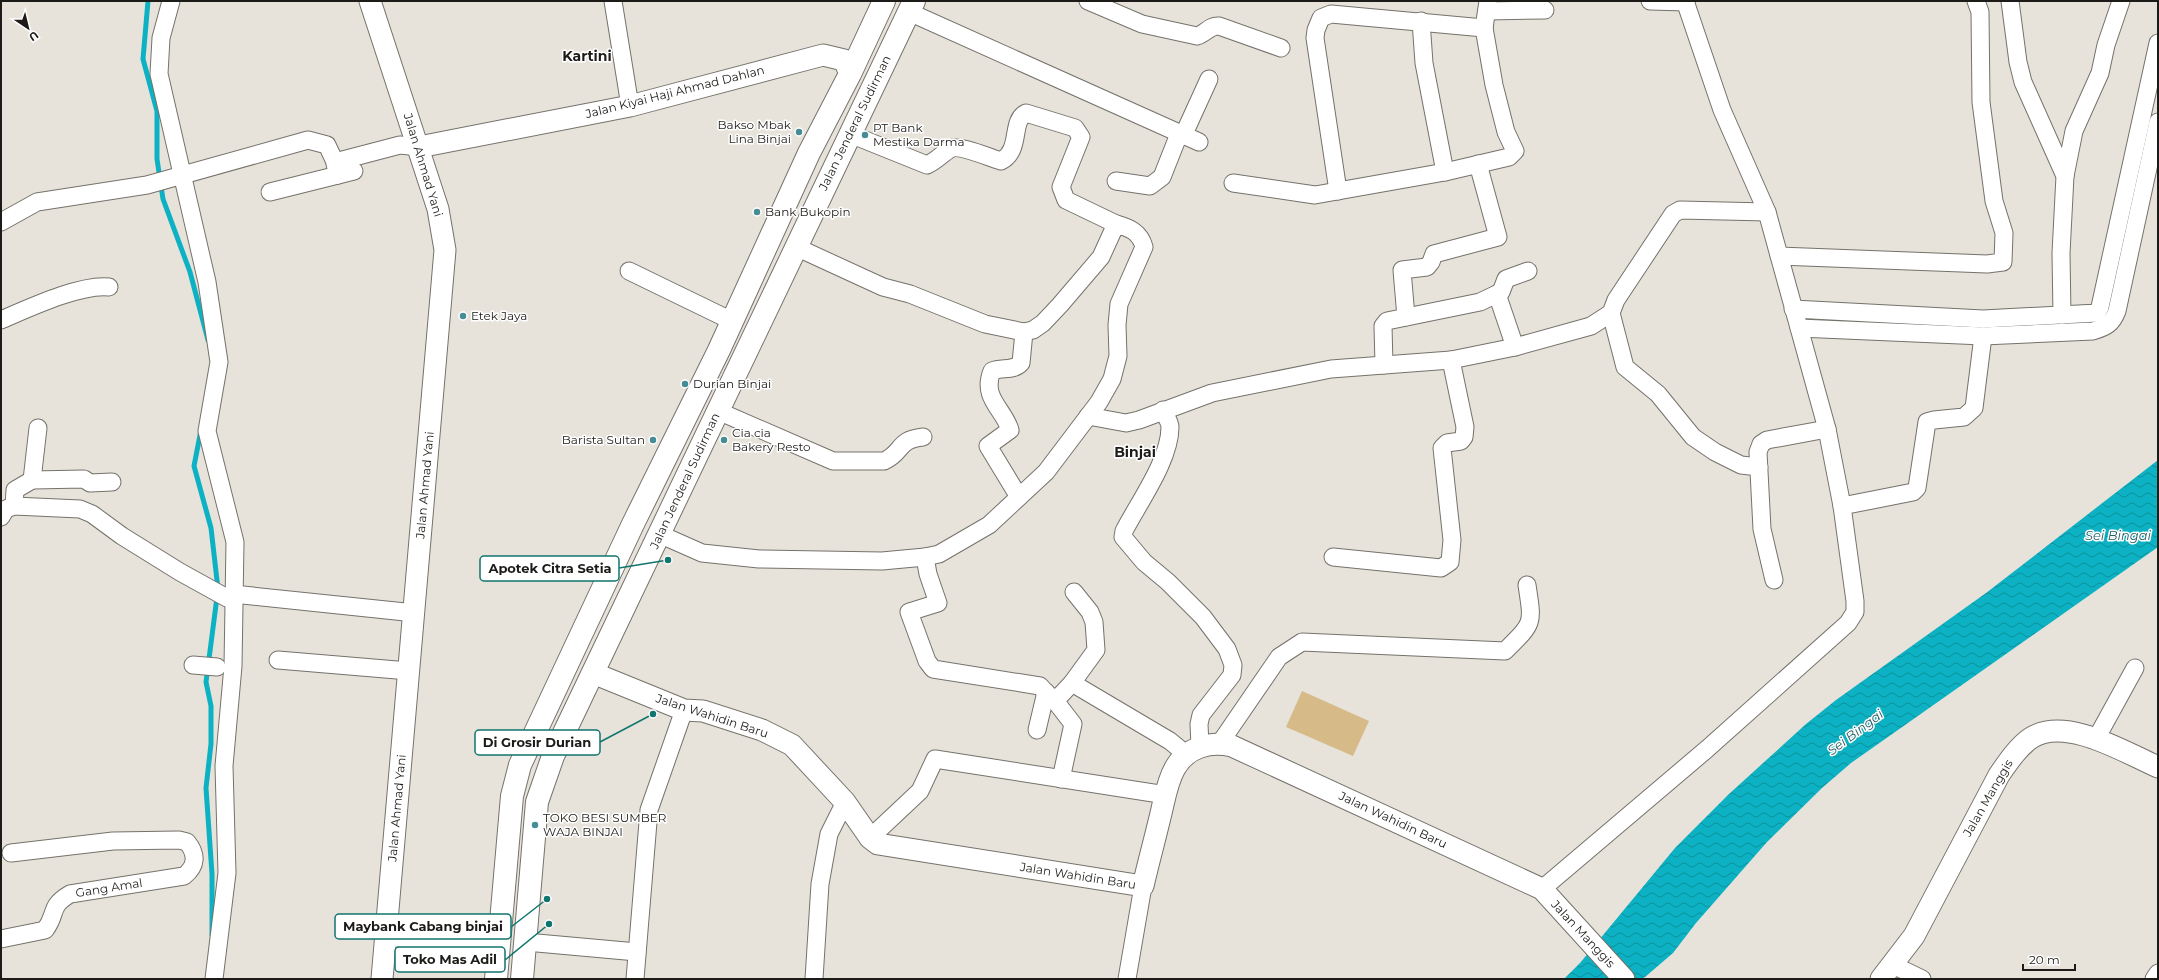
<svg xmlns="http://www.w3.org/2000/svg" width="2159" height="980" font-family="Montserrat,sans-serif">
<defs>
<pattern id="water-waves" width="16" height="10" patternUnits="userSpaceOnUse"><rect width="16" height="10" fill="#0cb2c3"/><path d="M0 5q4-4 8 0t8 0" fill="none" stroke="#0b909d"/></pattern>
</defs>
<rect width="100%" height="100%" fill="#e7e3db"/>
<polygon fill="#d6bb89" points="1302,691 1369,721 1353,756 1286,727"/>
<polygon fill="url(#water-waves)" points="2158,460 2158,547 1851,763 1822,788 1767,842 1696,923 1673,953 1645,977 1641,979 1564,979 1580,963 1675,848 1729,794 1806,724 1836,700 1986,593"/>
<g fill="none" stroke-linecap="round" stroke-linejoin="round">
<g stroke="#0cb2c3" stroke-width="5">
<polyline points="148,1 143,59 157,111 157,159 163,199 190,272 208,340"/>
<polyline points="201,430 194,466 211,528 218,589"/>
<polyline points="212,935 212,874 206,788 211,744 211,706 206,682 217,597"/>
</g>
<defs>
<g id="minor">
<polyline points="171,1 161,38 159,74 207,282 219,362 207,431 235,542 233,666 224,766 227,873 214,979"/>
<polyline points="613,1 630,106"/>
<path d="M 1088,1 L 1142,24 L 1197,36 C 1205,34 1210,25 1219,26 L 1281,48"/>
<polyline points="1650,1 1686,2"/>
<polyline points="2010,1 2018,62 2023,82 2065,176 2061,253 2062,315"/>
<polyline points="1487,11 1545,10"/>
<polyline points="909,12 1199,142"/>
<polyline points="1421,21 1424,63 1445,172"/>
<path d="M 850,134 L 927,165 C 936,161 942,154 950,149 C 959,144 990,158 1001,161 C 1022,150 1010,121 1026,113 L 1075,128 L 1081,137 L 1061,187 L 1066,200 L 1116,224"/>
<polyline points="1183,136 1209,79"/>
<polyline points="335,164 338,175 354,171"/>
<polyline points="2065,176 2074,131 2100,73 2106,45 2121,1"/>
<polyline points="1116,181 1150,186 1162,177 1179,134"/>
<polyline points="1233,183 1315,195 1445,172 1509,157 1515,151 1506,132 1494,85 1484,28"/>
<polyline points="1338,191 1315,38 1316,30 1321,18 1331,14 1484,28 1488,1"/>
<polyline points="270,192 338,175"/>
<polyline points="1,222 37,202 147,185 308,140 327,145 335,162 400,145 419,147"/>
<polyline points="1779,256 1987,264 2003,262 2004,233 1994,201 1981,102 1980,12 1976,1"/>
<polyline points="629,271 732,321"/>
<polyline points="1497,294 1515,347"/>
<polyline points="1793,309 1983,319 2097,313 2100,307 2158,43"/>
<polyline points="1611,313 1625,367 1658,394 1693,437 1715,452 1741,465 1759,467"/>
<polyline points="1406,317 1402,270 1427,267 1431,262 1434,254 1498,237 1478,164"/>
<path d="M 1,320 C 29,308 80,284 109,287"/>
<path d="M 1799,328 L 1983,336 L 2093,331 C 2106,327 2112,324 2117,311 L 2158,122"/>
<polyline points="1384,365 1383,326 1387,321 1480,302 1501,292 1506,279 1528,271"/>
<path d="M 1163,410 C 1165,415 1170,422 1170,427 C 1170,460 1139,502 1124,531 L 1123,537 L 1144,562 L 1168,582 L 1203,617 L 1227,649 L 1233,665 L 1232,675 L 1201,715 L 1199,724 L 1200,746"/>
<path d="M 718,411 L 833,461 L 884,461 C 904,452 896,440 923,437"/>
<polyline points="1088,416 1126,423 1139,420 1212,393 1331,369 1451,360 1515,347 1591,326 1611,313 1616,300 1673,214 1680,210 1767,212"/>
<polyline points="32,480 84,479 90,483 112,482"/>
<path d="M 1019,497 L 988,446 L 1010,430 C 1004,409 981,398 992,371 C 1002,367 1014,371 1021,363 L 1024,332"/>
<polyline points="14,506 15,490 32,480 38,428"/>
<polyline points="1842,506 1913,492 1917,488 1927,422 1934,420 1964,417 1974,408 1983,336"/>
<polyline points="1,517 6,509 14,506 80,509 92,514 122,536 180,572 227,598 233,594 415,613"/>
<path d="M 659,534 L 702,553 L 759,559 L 882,561 L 925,557 L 939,554 L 989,525 L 1046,472 L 1099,402 L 1112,379 L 1118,356 L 1117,325 L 1119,304 L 1144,247 C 1140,232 1130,228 1116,224 L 1101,257 L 1060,305 L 1043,323 L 1033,330 L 1024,332 L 985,324 L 910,294 L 883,287 L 796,247"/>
<polyline points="925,557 928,574 938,603 909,612 927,661 933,669 1040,686 1049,696 1058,698 1072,683"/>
<polyline points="1333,557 1441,568 1450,562 1452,540 1442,448 1447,443 1461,441 1464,437 1465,427 1451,360"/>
<polyline points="1774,580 1762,529 1758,452 1761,444 1767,440 1827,429"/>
<polyline points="1074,592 1090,612 1094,622 1096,650 1072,683 1170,741 1187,755"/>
<polyline points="278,660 409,671"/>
<polyline points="193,665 217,667"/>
<polyline points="1058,698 1056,702 1073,724 1061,779"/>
<polyline points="1037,730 1046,692"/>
<polyline points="2096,739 2135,668"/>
<path d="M 1220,743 L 1279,657 L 1302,642 L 1505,651 C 1534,622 1533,625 1527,585"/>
<polyline points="870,838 920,791 935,759 1166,795"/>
<polyline points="1542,889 1707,749 1848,623 1855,612 1855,601 1842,506 1827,429 1767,212 1722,110 1685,1"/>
<polyline points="386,937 499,948"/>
<path d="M 1,939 L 45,930 C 58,913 48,907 70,894 L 184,876 C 197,866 197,854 187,842 L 179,840 L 113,841 L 11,853"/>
<polyline points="526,942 637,952"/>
<polyline points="1893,965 1922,979"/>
<polyline points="635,979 649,810 684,710"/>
<polyline points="814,979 820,884 829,834 845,802"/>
<polyline points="1127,979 1143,886"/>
<polyline points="2154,979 2158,973"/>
</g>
<g id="tertiary">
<polyline points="370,1 438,209 445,250 382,979"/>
<polyline points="419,147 630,106 823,55 844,60 850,74"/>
<path d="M 593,673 L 684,710 L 703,711 L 762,730 L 792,745 L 845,802 L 870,838 L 878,844 L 1143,886 C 1149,860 1156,835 1162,809 C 1165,796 1168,780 1175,768 C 1187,747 1210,741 1232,746 L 1542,889 L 1624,979"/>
<path d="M 1881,979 L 1914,936 L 1999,775 C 2008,762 2018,747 2031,738 C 2066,716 2124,752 2158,767"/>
</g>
<g id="primary">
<polyline points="496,979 512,796 520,765 633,524 719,350 809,153 850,74 884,1"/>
<polyline points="522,979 537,802 553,756 914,1"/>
</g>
</defs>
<use href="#minor" stroke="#75726b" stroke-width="19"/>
<use href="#tertiary" stroke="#75726b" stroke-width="23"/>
<use href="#primary" stroke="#75726b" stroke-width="24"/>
<use href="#minor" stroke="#fff" stroke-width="17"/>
<use href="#tertiary" stroke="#fff" stroke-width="21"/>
<use href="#primary" stroke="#fff" stroke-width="22"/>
</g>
<g fill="#468c96" stroke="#fff" stroke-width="1.5">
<circle cx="799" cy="132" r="4"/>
<circle cx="865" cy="135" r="4"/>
<circle cx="757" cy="212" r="4"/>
<circle cx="463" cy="316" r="4"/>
<circle cx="685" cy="384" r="4"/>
<circle cx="653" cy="440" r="4"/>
<circle cx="724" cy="440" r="4"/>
<circle cx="535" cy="825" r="4"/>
</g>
<g text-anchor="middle" stroke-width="3" stroke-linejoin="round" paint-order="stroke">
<g font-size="12" fill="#1d1b18" stroke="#fff">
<text transform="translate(675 92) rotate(-14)" y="4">Jalan Kiyai Haji Ahmad Dahlan</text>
<text transform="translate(855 123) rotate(-64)" y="4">Jalan Jenderal Sudirman</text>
<text transform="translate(423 165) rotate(73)" y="4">Jalan Ahmad Yani</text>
<text transform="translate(685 481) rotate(-65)" y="4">Jalan Jenderal Sudirman</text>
<text transform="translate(425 485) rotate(-85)" y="4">Jalan Ahmad Yani</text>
<text transform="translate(712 716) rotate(18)" y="4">Jalan Wahidin Baru</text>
<text transform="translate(1988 798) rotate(-60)" y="4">Jalan Manggis</text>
<text transform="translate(397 808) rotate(-85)" y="4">Jalan Ahmad Yani</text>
<text transform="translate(1393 820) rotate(25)" y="4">Jalan Wahidin Baru</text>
<text transform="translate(1078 876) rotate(9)" y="4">Jalan Wahidin Baru</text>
<text transform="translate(109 888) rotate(-9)" y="4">Gang Amal</text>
<text transform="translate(1583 934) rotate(47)" y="4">Jalan Manggis</text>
</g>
<g font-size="12" fill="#1d1b18" stroke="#fff" text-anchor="start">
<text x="791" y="129" text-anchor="end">Bakso Mbak<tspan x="791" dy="14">Lina Binjai</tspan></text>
<text x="873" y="132">PT Bank<tspan x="873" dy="14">Mestika Darma</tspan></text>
<text x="765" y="216">Bank Bukopin</text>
<text x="471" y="320">Etek Jaya</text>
<text x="693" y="388">Durian Binjai</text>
<text x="732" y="437">Cia cia<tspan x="732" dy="14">Bakery Resto</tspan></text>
<text x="645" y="444" text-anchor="end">Barista Sultan</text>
<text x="543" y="822">TOKO BESI SUMBER<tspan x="543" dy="14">WAJA BINJAI</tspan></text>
</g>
<g font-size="13" font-style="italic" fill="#275f67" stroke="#fff">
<text x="2118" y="540">Sei Bingai</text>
<text transform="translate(1855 732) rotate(-37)" y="5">Sei Bingai</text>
</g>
<g font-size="14" font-weight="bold" fill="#1d1b18" stroke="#fff">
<text x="587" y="61">Kartini</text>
<text x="1135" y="457">Binjai</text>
</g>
</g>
<path fill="none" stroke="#0f766e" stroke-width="1.5" d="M668 560L619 568M653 714L600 742M547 899L511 927M549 924L505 960"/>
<g fill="#0f766e" stroke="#fff" stroke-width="1.5">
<circle cx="668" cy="560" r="4"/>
<circle cx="653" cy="714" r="4"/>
<circle cx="547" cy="899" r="4"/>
<circle cx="549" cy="924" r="4"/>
</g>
<g fill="#fff" stroke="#0f766e" stroke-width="1.5">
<rect x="480" y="556" width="139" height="25" rx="4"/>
<rect x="475" y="730" width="125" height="25" rx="4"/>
<rect x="335" y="914" width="176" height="25" rx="4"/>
<rect x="395" y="947" width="110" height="25" rx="4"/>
</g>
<g font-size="13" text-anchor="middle" font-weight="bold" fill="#1d1b18">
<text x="550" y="573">Apotek Citra Setia</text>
<text x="537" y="747">Di Grosir Durian</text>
<text x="423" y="931">Maybank Cabang binjai</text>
<text x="450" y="964">Toko Mas Adil</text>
</g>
<rect width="2159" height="980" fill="none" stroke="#1d1b18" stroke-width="4"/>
<g transform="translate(28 28) rotate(145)" stroke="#ffffff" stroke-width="3" paint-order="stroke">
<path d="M0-3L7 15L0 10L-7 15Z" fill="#1d1b18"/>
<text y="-6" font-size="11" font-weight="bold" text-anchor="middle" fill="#1d1b18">U</text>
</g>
<path d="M2023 964v6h52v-6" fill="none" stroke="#1d1b18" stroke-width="2"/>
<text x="2029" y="964" font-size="12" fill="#1d1b18" stroke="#ffffff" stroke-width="3" paint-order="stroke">20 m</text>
</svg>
